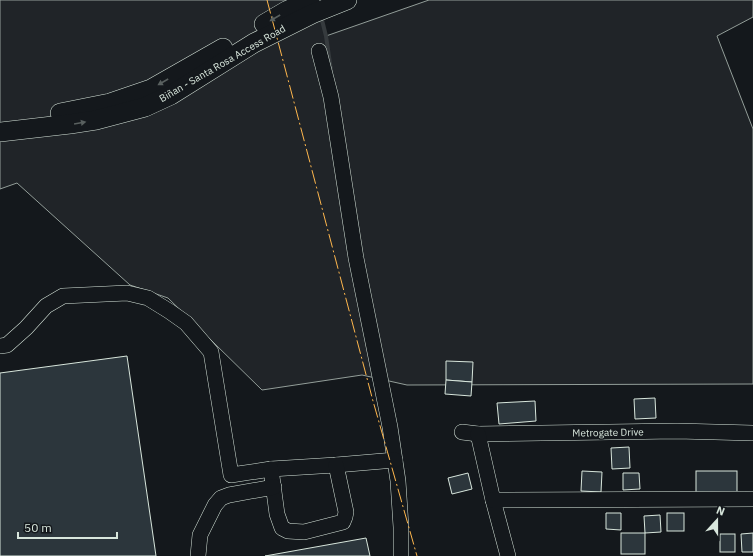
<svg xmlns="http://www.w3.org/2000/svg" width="753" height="556" font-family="'IBM Plex Sans',sans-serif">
<rect width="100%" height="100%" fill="#14181c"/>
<polygon fill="#202428" stroke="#939e99" points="0,0 317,0 326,36 429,0 753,0 753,17 717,36 753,129 753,384 407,385 362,375 262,390 168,298 130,285 17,183 0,189"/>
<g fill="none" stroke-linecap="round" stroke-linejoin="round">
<polyline stroke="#363b3e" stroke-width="4" points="321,16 326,36 331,70"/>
</g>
<g fill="#2c363c" stroke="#d8e6dc">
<polygon points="127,356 156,556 0,556 0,373"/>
<polygon points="446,361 473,362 472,382 446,380"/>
<polygon points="446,380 472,382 471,396 445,394"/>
<polygon points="655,398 656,418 635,419 634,399"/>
<polygon points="535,401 536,421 499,424 497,403"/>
<polygon points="629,447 630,468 612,469 611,448"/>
<polygon points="582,471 602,472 601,492 581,491"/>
<rect x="696" y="471" width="41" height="24"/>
<polygon points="468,473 472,489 452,494 448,478"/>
<polygon points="623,473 639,473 640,489 623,490"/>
<polygon points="606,513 621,513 621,530 606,529"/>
<rect x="667" y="513" width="17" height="18"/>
<polygon points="660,515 661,532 645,533 644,516"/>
<rect x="621" y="533" width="24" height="21"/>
<polygon points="753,533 753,552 742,552 741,534"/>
<rect x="720" y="534" width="15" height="18"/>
<polygon points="366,538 370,556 265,556"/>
</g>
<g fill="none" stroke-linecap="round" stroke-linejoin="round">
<defs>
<g id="minor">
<polyline points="319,51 331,97 356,258 390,427 398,481 401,527 401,556"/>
<polyline points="0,346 7,345 26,328 46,306 63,296 127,293 148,298 169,311 186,323 211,352 231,475 271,469 336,465 395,460"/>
<polyline points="462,432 478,434 677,431 753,433"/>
<polyline points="478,434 493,500 508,556"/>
<polyline points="271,469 277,514 282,528 288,531 304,532 343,522 345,517 346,512 336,465"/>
<polyline points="493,500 753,499"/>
<polyline points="198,556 200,535 215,505 221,498 229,495 274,487"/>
</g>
<g id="major">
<polyline points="264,24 286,11 310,0"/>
<polyline points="60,113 110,103 151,89 223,48"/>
<polyline points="0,132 70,124 96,120 145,107 171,95 254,43 312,14 347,0"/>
</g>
</defs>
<use href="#minor" stroke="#d8e6dc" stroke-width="16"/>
<use href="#major" stroke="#d8e6dc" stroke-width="20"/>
<use href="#minor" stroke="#14181c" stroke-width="15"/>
<use href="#major" stroke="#14181c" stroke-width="19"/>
<polyline stroke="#ffb74d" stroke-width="1" stroke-dasharray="14 3 2 3" stroke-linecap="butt" points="267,0 373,401 417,556"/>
</g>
<defs><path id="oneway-solid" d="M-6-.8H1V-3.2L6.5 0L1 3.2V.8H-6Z"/></defs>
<g fill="#59605f">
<use href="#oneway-solid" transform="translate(275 18) rotate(150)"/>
<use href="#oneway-solid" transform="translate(163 82) rotate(150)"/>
<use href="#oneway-solid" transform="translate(80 123) rotate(-10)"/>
</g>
<g text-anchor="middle" stroke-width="3" stroke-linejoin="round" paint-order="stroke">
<g font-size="10" fill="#d8e6dc" stroke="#14181c">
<text transform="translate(222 63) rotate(-30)" y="4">Biñan - Santa Rosa Access Road</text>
<text transform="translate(608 432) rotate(-1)" y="4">Metrogate Drive</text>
</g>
</g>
<g transform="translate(717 520) rotate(21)" stroke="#14181c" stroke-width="3" paint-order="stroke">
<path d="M0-3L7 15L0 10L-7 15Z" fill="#d8e6dc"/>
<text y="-6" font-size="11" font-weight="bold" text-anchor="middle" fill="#d8e6dc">N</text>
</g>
<path d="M18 532v6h99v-6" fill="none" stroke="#d8e6dc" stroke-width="2"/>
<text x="24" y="532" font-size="12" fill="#d8e6dc" stroke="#14181c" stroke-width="3" paint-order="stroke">50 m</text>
</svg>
